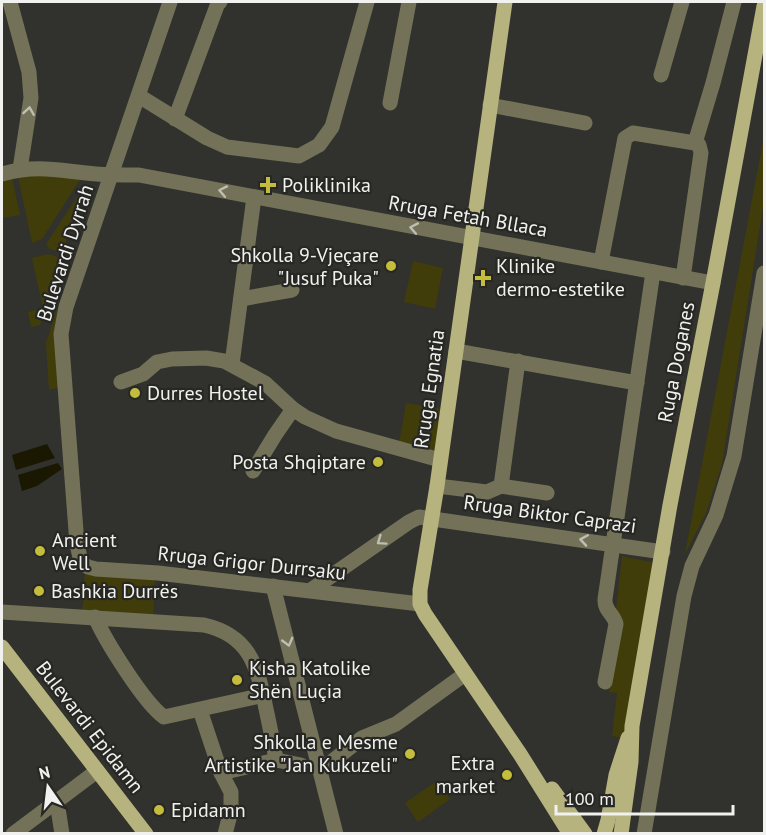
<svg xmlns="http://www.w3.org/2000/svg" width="766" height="835" font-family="'PT Sans',sans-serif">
<rect width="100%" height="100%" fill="#31312d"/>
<g fill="#413d0a">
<polygon points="764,136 764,201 722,464 706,513 685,554"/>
<polygon points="43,173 81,178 42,239 32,243 18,176"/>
<polygon points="12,177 20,215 2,218 2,180"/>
<polygon points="81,191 83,192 62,253 50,249 46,244"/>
<polygon points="48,254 61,258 46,305 42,304 32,258"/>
<polygon points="413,261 443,268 435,309 404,302"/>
<polygon points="57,309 59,309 60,387 49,390 46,343"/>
<polygon points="36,310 44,312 40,325 31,327 28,312"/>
<polygon points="406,403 442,409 436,452 399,443"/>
<polygon points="622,556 655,563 624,738 612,736 617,693 609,692 622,619 616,610"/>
<polygon points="85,572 155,576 153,619 82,615"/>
<polygon points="437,781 450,799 418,822 405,803"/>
</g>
<g fill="#1a1800">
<polygon points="47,444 55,458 16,470 12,455"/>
<polygon points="58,463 62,469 37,486 22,491 18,475"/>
</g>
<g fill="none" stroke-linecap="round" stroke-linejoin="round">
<g stroke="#737259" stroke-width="15">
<polyline points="10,2 29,72 31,98 20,169"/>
<polyline points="170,2 66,307 61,334 77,544 81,562 88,567 96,569 158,573 420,604"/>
<polyline points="661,75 682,2"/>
<polyline points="139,96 207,138 227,147 299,156 319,145 332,127 367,2"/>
<polyline points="390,103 409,2"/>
<polyline points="490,105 585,123"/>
<polyline points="175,119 218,3 220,2"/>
<polyline points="695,143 713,83 734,2"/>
<path d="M 2,174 C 39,164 60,171 96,174 C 110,175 125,175 139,175 L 713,283"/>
<polyline points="601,262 625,138 633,133 695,143 699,145 701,153 683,278"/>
<polyline points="241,299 292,290"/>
<polyline points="456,351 637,383"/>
<polyline points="232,364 254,197"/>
<polyline points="121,382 143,374 157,362 172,359 206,358 224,361 265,383 293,409 305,417 336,431 440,460"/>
<polyline points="253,471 275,435 293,409"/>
<polyline points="437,486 487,492 501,486 547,493"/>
<polyline points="501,486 518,361"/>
<polyline points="273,586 336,834"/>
<polyline points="311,590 409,522 419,517 663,552"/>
<path d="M 2,612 L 204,625 C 248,635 257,664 265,704 C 269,723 273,741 276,760"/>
<path d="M 95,617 C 105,640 144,703 164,717 L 264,695"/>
<path d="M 605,682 L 616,624 C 614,614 604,611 605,599 L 653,272"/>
<polyline points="200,710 221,773 231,792 231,811 225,834"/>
<polyline points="321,770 362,738 396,724 465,674"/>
<polyline points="221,773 276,760 301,765"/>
<polyline points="57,802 62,834"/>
<polyline points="13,834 97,771"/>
<polyline points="644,834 684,596 692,566 716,515 734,456 764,273"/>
</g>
<g stroke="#b6b37e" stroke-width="15">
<polyline points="505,2 437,486 420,590 420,604 425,614 520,754 570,834"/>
<polyline points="2,647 146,834"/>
<polyline points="552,789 585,834"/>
<polyline points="604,834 608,820 616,775 628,738"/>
<polyline points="621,834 631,762 632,726 670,505 713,283 764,6"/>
</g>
</g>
<defs><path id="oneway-chevron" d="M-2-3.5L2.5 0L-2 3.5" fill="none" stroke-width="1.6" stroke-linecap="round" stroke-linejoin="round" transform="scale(1.5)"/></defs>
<g stroke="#bfbeb3">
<use href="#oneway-chevron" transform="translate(29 111) rotate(-81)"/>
<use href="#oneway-chevron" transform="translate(223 191) rotate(-169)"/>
<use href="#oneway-chevron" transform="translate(414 228) rotate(-169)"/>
<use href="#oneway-chevron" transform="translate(584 540) rotate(-171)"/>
<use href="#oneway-chevron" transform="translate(381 541) rotate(145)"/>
<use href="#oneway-chevron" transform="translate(288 642) rotate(75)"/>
</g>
<g fill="#c4bc3d" stroke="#272723" stroke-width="2">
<path d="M265 176h6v6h6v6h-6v6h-6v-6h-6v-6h6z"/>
<circle cx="391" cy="266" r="6"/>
<path d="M480 269h6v6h6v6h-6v6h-6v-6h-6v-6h6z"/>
<circle cx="135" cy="393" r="6"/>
<circle cx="378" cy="462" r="6"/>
<circle cx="40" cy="551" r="6"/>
<circle cx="39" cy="591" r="6"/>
<circle cx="237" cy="680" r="6"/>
<circle cx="410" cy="754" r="6"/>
<circle cx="507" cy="775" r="6"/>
<circle cx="159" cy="810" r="6"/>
</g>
<g text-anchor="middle" stroke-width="4.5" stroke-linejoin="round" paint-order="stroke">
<g font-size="20" fill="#f1f1ef" stroke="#272723" text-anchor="start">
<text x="282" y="192">Poliklinika</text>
<text x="379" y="262" text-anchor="end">Shkolla 9-Vjeçare<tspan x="379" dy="23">"Jusuf Puka"</tspan></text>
<text x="496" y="273">Klinike<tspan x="496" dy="23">dermo-estetike</tspan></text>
<text x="147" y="400">Durres Hostel</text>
<text x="366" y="469" text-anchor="end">Posta Shqiptare</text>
<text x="52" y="547">Ancient<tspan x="52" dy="23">Well</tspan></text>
<text x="51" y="598">Bashkia Durrës</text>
<text x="249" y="675">Kisha Katolike<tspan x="249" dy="23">Shën Luçia</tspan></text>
<text x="398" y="749" text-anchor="end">Shkolla e Mesme<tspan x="398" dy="23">Artistike "Jan Kukuzeli"</tspan></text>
<text x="495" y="770" text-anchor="end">Extra<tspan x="495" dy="23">market</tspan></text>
<text x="171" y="817">Epidamn</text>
</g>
<g font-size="20" fill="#f1f1ef" stroke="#272723">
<text transform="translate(468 216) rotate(10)" y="7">Rruga Fetah Bllaca</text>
<text transform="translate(65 253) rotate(-72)" y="7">Bulevardi Dyrrah</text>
<text transform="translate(676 362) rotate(-79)" y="7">Ruga Doganes</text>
<text transform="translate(429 389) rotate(-82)" y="7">Rruga Egnatia</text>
<text transform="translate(550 514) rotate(8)" y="7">Rruga Biktor Caprazi</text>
<text transform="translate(252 563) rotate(6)" y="7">Rruga Grigor Durrsaku</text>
<text transform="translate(90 727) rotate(52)" y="7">Bulevardi Epidamn</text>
</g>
</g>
<rect width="766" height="835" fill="none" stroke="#f1f1ef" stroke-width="6"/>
<g transform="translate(48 787) rotate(346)" stroke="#272723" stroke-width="4.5" paint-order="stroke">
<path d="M0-4.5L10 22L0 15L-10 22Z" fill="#f1f1ef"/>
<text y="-9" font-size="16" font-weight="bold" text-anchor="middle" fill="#f1f1ef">N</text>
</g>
<path d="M556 805v9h177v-9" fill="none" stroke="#f1f1ef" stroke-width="3"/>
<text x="565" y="805" font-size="18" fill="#f1f1ef" stroke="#272723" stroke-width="4.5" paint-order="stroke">100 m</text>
</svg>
